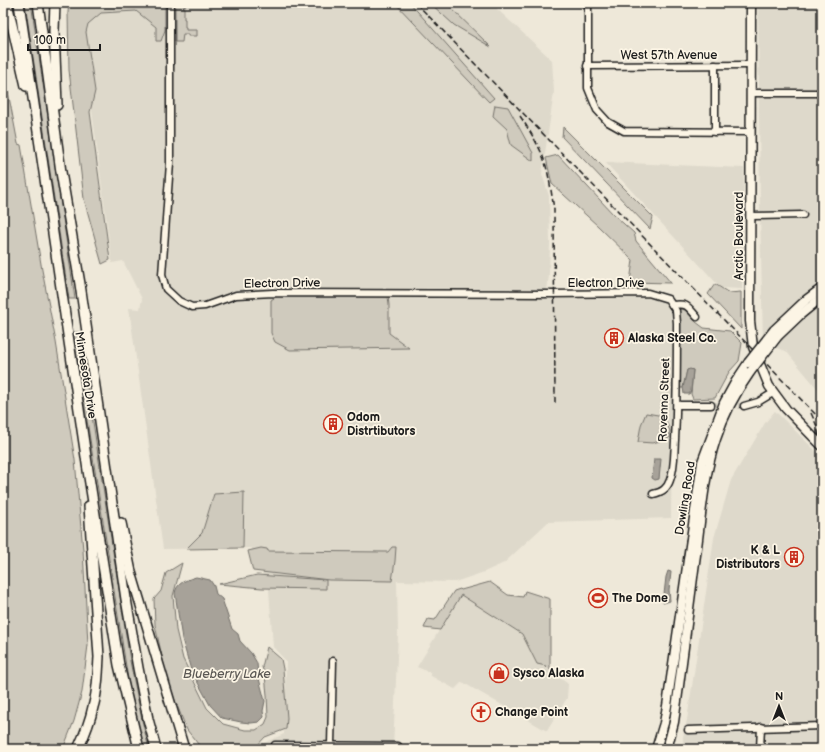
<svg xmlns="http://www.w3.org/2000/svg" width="825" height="752" font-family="'Balsamiq Sans',sans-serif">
<rect width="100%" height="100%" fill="#eee8d9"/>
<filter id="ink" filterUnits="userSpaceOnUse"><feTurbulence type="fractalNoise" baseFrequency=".025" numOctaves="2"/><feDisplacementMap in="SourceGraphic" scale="8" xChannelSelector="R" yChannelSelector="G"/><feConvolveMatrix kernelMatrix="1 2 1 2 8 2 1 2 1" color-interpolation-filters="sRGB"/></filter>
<g filter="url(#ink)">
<g fill="#ded9cb">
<polygon points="176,3 497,3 497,9 552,60 554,92 542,174 549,196 550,243 549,275 546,299 642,297 662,300 669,305 672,312 673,351 671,518 548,522 504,563 484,572 455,582 397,581 398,634 393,749 259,749 259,745 284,734 286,661 273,647 269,589 251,548 163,549 129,308 140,309 142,299 123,261 112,263 81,28 96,10 137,9 176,10"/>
<polygon points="758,3 822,3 822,394 786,351 763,343 760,210"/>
<polygon points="605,162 744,168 742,289 721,288"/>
<polygon points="775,411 822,457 822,749 683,749 683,737 687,720 714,538 731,480 765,423"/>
<polygon points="461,594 524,635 542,664 568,684 567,698 547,731 462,682 455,689 431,676 431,673 417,667"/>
</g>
<g fill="#cfcabd" stroke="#76736c">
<polygon points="25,3 31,3 75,299 69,299"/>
<polygon points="69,3 163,3 165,4 165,30 161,41 156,41 156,27 136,11 101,13 88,24 86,32 95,91 90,112 110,260 102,264 84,199 69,70 68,12"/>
<polygon points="175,3 185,3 186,6 184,6 184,19 185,19 185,27 186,27 186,30 197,30 197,36 188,36 188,34 183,34 182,42 175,42"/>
<polygon points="395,3 410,3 494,98 489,102"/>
<polygon points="430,3 446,3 491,47 454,25"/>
<polygon points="3,57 5,63 5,76 18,144 21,145 42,270 56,342 75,460 83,550 88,645 82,692 74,721 63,749 3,749"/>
<polygon points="495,105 508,107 533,153 533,161 511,145 507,129 493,116"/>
<polygon points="563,127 653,217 650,229 562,137"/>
<polygon points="558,155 614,215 634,233 636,241 671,283 630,282 633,260 598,226 552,184 546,158"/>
<polygon points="715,284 729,293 741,292 741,329 708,294"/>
<polygon points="279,295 388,296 389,305 389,333 409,348 290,350 275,342 271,333 271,300"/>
<polygon points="681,309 685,310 696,322 704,328 730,331 742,343 739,361 729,372 715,398 693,399 691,394 693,370 687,370 683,388 679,388 680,323 678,317 678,310"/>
<polygon points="73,332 79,332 130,661 142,720 149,749 144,749 129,685"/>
<polygon points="646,413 664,416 670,431 669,438 653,443 638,442 641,425"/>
<polygon points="244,492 243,548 186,549 202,533 214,494"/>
<polygon points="392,547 396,547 395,561 392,581 329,580 253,571 248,551 261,548 267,549 268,551 388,552"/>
<polygon points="182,563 173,596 176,630 183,659 207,708 223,724 245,730 256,730 265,724 268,717 267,695 265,675 262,667 267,647 281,659 283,669 287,718 286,729 265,737 254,749 202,749 187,730 168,683 155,625 154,599 161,591 166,573"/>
<polygon points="257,575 326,580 326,589 262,588 219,584"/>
<polygon points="490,582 508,595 523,597 525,591 550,599 550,670 546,666 537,664 522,634 461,595 440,630 424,628 428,619 435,620 454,591 460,589 461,590"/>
</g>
<g fill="#a7a299" stroke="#6f6c67">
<polygon points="690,369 693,370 691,391 689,394 684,394 683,388 687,370"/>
<polygon points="654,459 661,459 659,479 655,480 652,478"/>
<polygon points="668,571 671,572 669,590 670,601 663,603 666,577"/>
<path d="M 196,577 L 210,580 L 214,586 L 216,594 L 222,599 L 232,629 L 238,634 L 240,641 L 251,653 L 257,663 L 258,675 L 265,701 L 263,711 L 264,717 L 259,722 L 251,723 L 241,722 L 222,718 L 210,705 L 191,670 L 182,639 L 175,593 C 177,582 187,580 196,577 Z"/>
</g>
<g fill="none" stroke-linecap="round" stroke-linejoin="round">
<polyline stroke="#cec9bd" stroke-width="6" stroke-dasharray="6 3" stroke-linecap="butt" points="711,405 744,406"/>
<defs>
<g id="minor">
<path d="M 170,3 L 170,163 L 162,275 L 166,289 L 179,301 L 192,307 L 205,306 L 236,295 L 273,293 L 550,294 L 648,293 L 668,299 L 676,311 L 677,323 C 677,362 677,401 675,440 C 674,453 675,468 670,480 C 667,489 662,492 653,494"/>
<polyline points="588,3 588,88 597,110 608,122 624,131 751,132"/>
<polyline points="587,66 751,65"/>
<polyline points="751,93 822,93"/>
<polyline points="715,132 715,65"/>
<polyline points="751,216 803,215"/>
<path d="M 672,305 C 688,303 687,306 697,317"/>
<polyline points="677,405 711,405"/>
<polyline points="744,406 758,402 773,393"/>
<polyline points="688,730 822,726"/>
<polyline points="275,745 398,746 398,749"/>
<polyline points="331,745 333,661"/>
<polyline points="760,749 761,727"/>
</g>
<g id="major">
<polyline points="751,3 750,321 753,347 769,386 786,409 822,446"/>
<polyline points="774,330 806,300 822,288"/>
<polyline points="778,336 799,316 822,297"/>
<polyline points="656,749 664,723 667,706 702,462 724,403 736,381 748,363"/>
<path d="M 667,749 L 674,722 L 677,701 C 683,655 689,608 695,562 C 701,521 703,478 716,439 C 724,414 736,392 751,371"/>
</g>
<g id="highway">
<polyline points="7,3 26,86"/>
<polyline points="19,3 89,477 119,665 139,749"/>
<polyline points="38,3 61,172 80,284 126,599 138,668 148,719 156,749"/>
<polyline points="55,3 54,30 57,105"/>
<polyline points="121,523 131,572 184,749"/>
<path d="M 78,749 C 84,736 90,722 93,707 C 98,691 98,673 99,657 L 89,506"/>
</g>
</defs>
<use href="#minor" stroke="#1c1c1c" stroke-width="9"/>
<use href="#major" stroke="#1c1c1c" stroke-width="11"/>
<use href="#highway" stroke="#1c1c1c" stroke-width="12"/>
<use href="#minor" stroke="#fcf5e5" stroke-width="6"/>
<use href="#major" stroke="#fcf5e5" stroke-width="8"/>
<use href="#highway" stroke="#fcf5e5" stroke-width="9"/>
<g stroke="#1c1c1c" stroke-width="1.5" stroke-dasharray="6 3" stroke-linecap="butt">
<polyline points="416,3 822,421"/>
<path d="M 520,116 C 528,128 536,141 542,154 C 549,172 551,191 554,209 L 555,403"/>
<polyline points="811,413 816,424 822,446"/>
</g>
<defs>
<g id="major-bridge">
<polyline points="748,363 774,330"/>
<polyline points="751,371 778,336"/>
</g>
</defs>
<use href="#major-bridge" stroke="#1c1c1c" stroke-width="11" stroke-linecap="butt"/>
<use href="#major-bridge" stroke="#fcf5e5" stroke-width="8"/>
</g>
</g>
<defs>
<symbol id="building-ring" viewBox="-11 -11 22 22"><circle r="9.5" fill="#fcf5e5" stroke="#c8321e" stroke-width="1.5"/><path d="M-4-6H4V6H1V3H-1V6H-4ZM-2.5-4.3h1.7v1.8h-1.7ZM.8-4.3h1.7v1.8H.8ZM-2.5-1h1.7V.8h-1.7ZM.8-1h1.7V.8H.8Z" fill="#c8321e"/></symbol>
<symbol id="stadium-ring" viewBox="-11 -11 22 22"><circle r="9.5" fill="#fcf5e5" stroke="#c8321e" stroke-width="1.5"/><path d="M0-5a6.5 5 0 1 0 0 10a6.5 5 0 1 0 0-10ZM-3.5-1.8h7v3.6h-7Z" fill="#c8321e"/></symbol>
<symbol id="shop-ring" viewBox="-11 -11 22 22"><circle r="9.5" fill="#fcf5e5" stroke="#c8321e" stroke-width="1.5"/><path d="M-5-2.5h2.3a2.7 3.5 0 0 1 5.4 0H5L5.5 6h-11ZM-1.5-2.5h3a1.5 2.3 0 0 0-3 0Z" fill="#c8321e"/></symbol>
<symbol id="church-ring" viewBox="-11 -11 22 22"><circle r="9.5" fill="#fcf5e5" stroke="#c8321e" stroke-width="1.5"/><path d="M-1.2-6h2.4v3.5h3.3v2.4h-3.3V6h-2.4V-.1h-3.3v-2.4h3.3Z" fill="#c8321e"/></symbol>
</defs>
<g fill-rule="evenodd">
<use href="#building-ring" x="603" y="327" width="22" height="22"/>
<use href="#building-ring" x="322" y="413" width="22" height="22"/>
<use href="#building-ring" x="783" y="546" width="22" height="22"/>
<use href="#stadium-ring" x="587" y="587" width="22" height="22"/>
<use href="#shop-ring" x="488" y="662" width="22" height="22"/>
<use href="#church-ring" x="470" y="701" width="22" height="22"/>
</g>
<g text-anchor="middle" stroke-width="3.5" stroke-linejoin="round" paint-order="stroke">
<g font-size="12" fill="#1c1c1c" stroke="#fcf5e5">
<text x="669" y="59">West 57th Avenue</text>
<text transform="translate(739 236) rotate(-90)" y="4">Arctic Boulevard</text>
<text transform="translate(282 283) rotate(-1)" y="4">Electron Drive</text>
<text x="606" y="287">Electron Drive</text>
<text transform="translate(86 375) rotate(81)" y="4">Minnesota Drive</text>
<text transform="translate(664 400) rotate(-88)" y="4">Rovenna Street</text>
<text transform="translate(685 498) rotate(-81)" y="4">Dowling Road</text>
</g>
<g font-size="12" font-weight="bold" fill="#1c1c1c" stroke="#fcf5e5" text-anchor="start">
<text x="628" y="342">Alaska Steel Co.</text>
<text x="347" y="421">Odom<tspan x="347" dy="14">Distrtibutors</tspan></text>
<text x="780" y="554" text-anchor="end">K &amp; L<tspan x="780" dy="14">Distributors</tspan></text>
<text x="612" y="602">The Dome</text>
<text x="513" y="677">Sysco Alaska</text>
<text x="495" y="716">Change Point</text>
</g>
<g font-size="13" font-style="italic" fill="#5b5854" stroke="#fcf5e5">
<text x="227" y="678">Blueberry Lake</text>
</g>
</g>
<rect width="825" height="752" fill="none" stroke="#fcf5e5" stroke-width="16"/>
<rect x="8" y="8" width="809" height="736" fill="none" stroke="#1c1c1c" stroke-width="1.5" filter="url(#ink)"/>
<g transform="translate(779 706)" stroke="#fcf5e5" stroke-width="3" paint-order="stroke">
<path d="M0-3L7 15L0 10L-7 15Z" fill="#1c1c1c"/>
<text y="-6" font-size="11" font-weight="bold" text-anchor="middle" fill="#1c1c1c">N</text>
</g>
<path d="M28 44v6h72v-6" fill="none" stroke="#1c1c1c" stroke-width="2"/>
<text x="34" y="44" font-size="12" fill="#1c1c1c" stroke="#fcf5e5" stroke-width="3" paint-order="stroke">100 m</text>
</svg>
